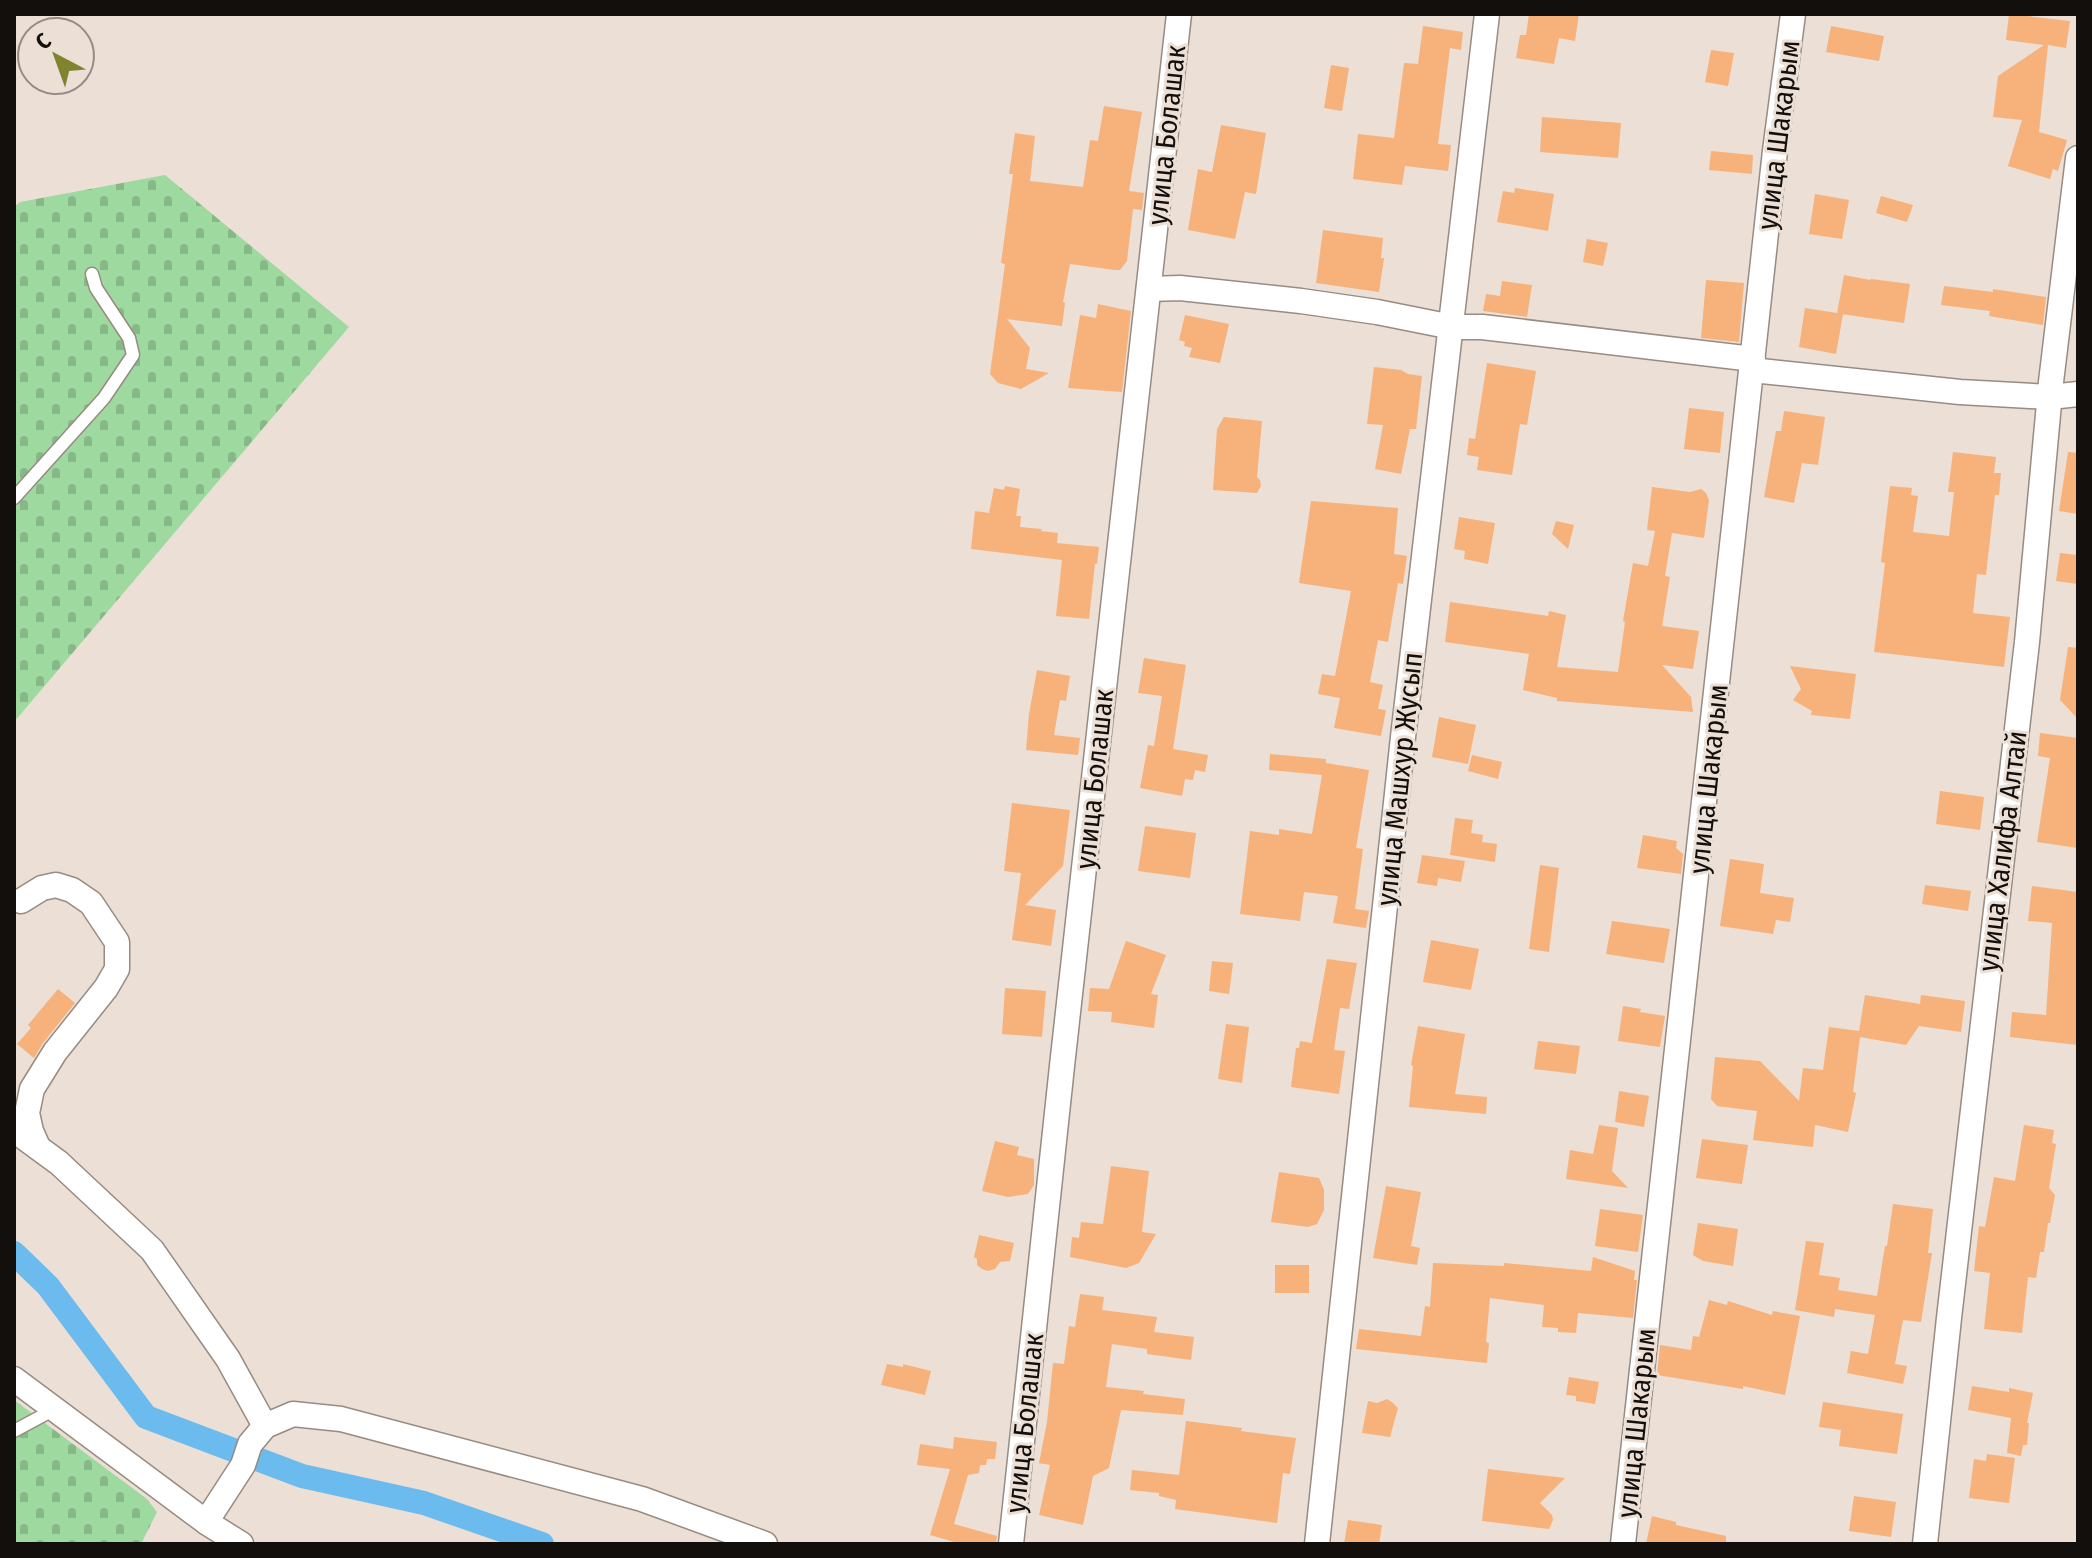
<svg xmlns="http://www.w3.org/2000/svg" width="2092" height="1558" font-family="'Fira Sans Condensed',sans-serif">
<defs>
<pattern id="cemetery-stones" width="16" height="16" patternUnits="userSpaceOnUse" patternTransform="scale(2)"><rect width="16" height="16" fill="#9ed99f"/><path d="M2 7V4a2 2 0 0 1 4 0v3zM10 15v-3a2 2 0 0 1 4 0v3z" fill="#87b988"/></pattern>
</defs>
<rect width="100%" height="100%" fill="#ecdfd5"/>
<g fill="url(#cemetery-stones)">
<polygon points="165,175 349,327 14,722 14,207 20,202"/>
<polygon points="14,1400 147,1499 157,1512 141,1544 14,1544"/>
</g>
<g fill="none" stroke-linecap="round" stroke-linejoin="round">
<polyline stroke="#6cbbee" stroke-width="24" points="14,1253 48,1286 146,1417 302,1476 424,1503 542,1544"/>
</g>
<g fill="#f6b27a">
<polygon points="1529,14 1579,14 1575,41 1559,38 1554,64 1516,58 1520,35 1526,35"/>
<polygon points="2009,14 2070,21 2066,48 2048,45 2039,132 2067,140 2058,171 2053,169 2050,179 2008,166 2022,120 1993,117 1998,76 2044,45 2006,40"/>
<polygon points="1423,26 1463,32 1461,50 1450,48 1438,144 1451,145 1448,171 1405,166 1402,185 1353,179 1358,134 1394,138 1404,63 1418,64"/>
<polygon points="1831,26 1884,36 1879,61 1826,52"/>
<polygon points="1711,50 1734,53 1728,86 1705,82"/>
<polygon points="1331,65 1349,68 1342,111 1324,108"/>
<polygon points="1104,106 1142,112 1129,191 1144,193 1142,210 1133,209 1127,261 1120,270 1115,270 1070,264 1063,302 1065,303 1062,326 1007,319 1030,348 1026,369 1049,373 1021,389 998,383 990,374 1005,264 1001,263 1013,174 1009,174 1015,133 1035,136 1030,181 1083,187 1090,140 1098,141"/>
<polygon points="1542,117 1621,123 1618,158 1540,152"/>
<polygon points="1221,125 1266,133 1256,194 1245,192 1235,239 1188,230 1198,169 1212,172"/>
<polygon points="1711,151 1753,155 1752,174 1709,170"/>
<polygon points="1515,188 1554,194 1548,231 1497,222 1503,191 1514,193"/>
<polygon points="1815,194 1849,200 1842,239 1809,234"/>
<polygon points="1881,196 1913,205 1907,222 1876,213"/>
<polygon points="1323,230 1383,238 1381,258 1384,258 1379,292 1316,283"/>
<polygon points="1587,239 1608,243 1603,266 1583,262"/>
<polygon points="1844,275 1870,280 1871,279 1910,284 1904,323 1841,314 1843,314 1836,354 1799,347 1805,308 1837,313"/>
<polygon points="1706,280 1744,283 1739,342 1701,338"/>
<polygon points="1502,281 1532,285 1527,317 1483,311 1486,294 1500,296"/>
<polygon points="1944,286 1993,292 1993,289 2046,297 2043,325 1989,316 1990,311 1941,305"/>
<polygon points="1098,304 1131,311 1122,392 1068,388 1080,315 1096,318"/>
<polygon points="1185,315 1229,324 1220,363 1189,357 1192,348 1184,346 1185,342 1179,340"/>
<polygon points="1487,363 1536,371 1527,425 1520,424 1512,475 1477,470 1479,457 1467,455 1469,438 1475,439"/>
<polygon points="1374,367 1401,370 1408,374 1422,376 1416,429 1410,429 1401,474 1375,469 1383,425 1367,424"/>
<polygon points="1689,408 1724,412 1720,453 1684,449"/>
<polygon points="1784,411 1825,417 1818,465 1802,463 1794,503 1764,497 1776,431 1781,431"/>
<polygon points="1224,417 1262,421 1257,477 1260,480 1261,486 1257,493 1213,490 1217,429"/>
<polygon points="1953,452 1996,457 1994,473 2001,473 1999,495 1995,495 1986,575 1977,574 1973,613 2010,617 2004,667 1874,652 1885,563 1881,562 1890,486 1912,488 1911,495 1918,496 1913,532 1949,536 1954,492 1948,492"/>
<polygon points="2068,452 2078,453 2078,514 2059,511"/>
<polygon points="1005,486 1020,489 1016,516 1021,516 1020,527 1042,529 1041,531 1058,533 1057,543 1099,547 1097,564 1095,564 1089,619 1056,616 1062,560 971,549 975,511 989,513 994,488 1004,490"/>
<polygon points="1652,487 1690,492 1701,489 1706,493 1709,500 1704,538 1672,533 1665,576 1670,577 1662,626 1699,631 1693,669 1662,665 1691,697 1693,712 1557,701 1557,698 1523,690 1529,654 1445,642 1450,602 1548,616 1549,611 1566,615 1557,667 1618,672 1625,622 1623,621 1633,563 1648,566 1655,531 1647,530"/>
<polygon points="1311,501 1398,508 1394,554 1407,556 1403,584 1398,583 1388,642 1378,640 1370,682 1383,685 1378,709 1386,710 1381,736 1334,728 1340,698 1318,694 1322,674 1335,676 1351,591 1299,583"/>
<polygon points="1459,517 1495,523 1488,564 1464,559 1465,551 1454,549"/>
<polygon points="1556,521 1574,525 1568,549 1552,534"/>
<polygon points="2060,553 2078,555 2078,584 2056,581"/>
<polygon points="2068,647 2078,648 2078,719 2060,700"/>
<polygon points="1144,658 1186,665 1173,749 1208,755 1205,772 1195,770 1193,780 1185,779 1182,796 1140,788 1148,745 1154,746 1162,696 1138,693"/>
<polygon points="1790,666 1856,674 1850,719 1811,715 1812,711 1793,700 1801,689"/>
<polygon points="1037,670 1070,676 1066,701 1060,700 1054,735 1080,738 1078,755 1026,750 1029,714"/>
<polygon points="1439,717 1476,725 1468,764 1432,757"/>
<polygon points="2040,733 2078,738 2078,848 2037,842 2050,758 2038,756"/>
<polygon points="1270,754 1326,759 1326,763 1369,770 1356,848 1363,849 1355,909 1369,911 1366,928 1333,923 1338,896 1304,892 1300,921 1240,914 1250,831 1279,835 1279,829 1312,834 1322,775 1269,770"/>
<polygon points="1472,755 1502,762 1498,779 1468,771"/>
<polygon points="1940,791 1984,797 1980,830 1936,824"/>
<polygon points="1012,803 1070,810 1063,866 1025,905 1056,910 1051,946 1012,940 1021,873 1004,871"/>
<polygon points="1455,818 1473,820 1471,833 1483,835 1482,842 1497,844 1495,862 1450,855"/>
<polygon points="1145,826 1196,833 1190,878 1138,871"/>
<polygon points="1643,835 1677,841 1676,848 1683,854 1681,874 1637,868"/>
<polygon points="1422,855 1465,861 1461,882 1438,878 1437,886 1417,883"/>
<polygon points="1730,859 1764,864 1760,893 1794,898 1790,922 1776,920 1773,934 1720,926"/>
<polygon points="1540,865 1559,868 1549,952 1529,949"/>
<polygon points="1925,885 1971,891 1968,911 1922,904"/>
<polygon points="2032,886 2078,892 2077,1045 2010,1037 2012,1012 2046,1015 2052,923 2028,921"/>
<polygon points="1612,921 1670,929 1664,963 1606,954"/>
<polygon points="1431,940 1479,949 1471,990 1423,982"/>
<polygon points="1126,941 1166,955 1151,994 1158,995 1154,1028 1111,1022 1112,1012 1088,1011 1090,988 1109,989"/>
<polygon points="1327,959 1357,963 1349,1009 1340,1008 1334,1050 1345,1051 1339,1094 1291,1087 1296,1048 1299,1048 1300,1041 1312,1043"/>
<polygon points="1212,961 1233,963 1229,994 1209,991"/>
<polygon points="1005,988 1046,991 1042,1037 1002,1034"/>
<polygon points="58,989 75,1003 43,1043 34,1058 17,1044 31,1028 28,1025"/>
<polygon points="1865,995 1920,1004 1921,995 1965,1001 1961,1032 1919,1026 1906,1045 1860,1037 1853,1092 1856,1093 1848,1132 1815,1125 1813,1147 1753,1140 1757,1111 1717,1106 1711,1099 1715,1057 1760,1061 1799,1101 1803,1068 1823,1070 1829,1027 1859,1031"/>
<polygon points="1623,1006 1641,1009 1640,1012 1665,1016 1660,1047 1618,1041"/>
<polygon points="1226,1024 1249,1027 1242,1083 1218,1079"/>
<polygon points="1418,1026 1465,1034 1455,1094 1487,1097 1486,1114 1409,1107 1413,1066 1411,1065"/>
<polygon points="1538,1041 1580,1046 1576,1074 1534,1069"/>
<polygon points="1619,1091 1649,1096 1644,1127 1615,1122"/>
<polygon points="1599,1125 1618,1128 1612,1171 1628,1188 1566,1179 1570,1150 1593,1154"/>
<polygon points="2024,1125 2054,1130 2052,1143 2056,1144 2049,1188 2055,1195 2050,1223 2048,1223 2044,1252 2040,1252 2036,1278 2028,1277 2022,1333 1984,1329 1990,1273 1974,1271 1979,1226 1985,1227 1994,1177 2015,1181"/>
<polygon points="1702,1139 1748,1145 1742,1184 1696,1178"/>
<polygon points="995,1141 1019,1147 1017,1155 1034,1159 1034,1185 1028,1194 1008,1197 982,1191"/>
<polygon points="1111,1166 1149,1171 1142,1232 1156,1234 1139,1263 1126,1268 1070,1257 1072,1237 1079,1238 1081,1222 1103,1224"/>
<polygon points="1279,1172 1319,1178 1324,1190 1324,1210 1317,1224 1308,1227 1271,1222"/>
<polygon points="1386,1186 1421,1192 1411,1246 1420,1248 1417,1265 1373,1258"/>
<polygon points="1893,1204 1933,1209 1928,1253 1932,1253 1921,1322 1903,1320 1895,1364 1907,1366 1903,1384 1847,1373 1851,1351 1868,1354 1875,1315 1835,1309 1834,1317 1795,1310 1806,1241 1824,1243 1819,1275 1840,1278 1838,1290 1877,1296 1885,1246 1887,1246"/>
<polygon points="1600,1209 1643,1215 1638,1252 1595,1246"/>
<polygon points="1698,1223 1738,1229 1733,1266 1703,1261 1693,1255"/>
<polygon points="979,1235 1014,1243 1010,1261 1000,1262 995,1269 988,1271 982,1269 977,1265 977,1259 974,1257"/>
<polygon points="1593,1257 1635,1271 1634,1280 1637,1280 1633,1318 1578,1313 1576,1333 1558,1332 1558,1328 1542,1327 1544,1305 1490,1298 1486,1342 1489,1343 1487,1363 1356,1349 1359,1329 1421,1336 1425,1306 1430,1307 1433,1263 1504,1266 1504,1263 1591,1271"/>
<rect x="1275" y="1265" width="34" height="28"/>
<polygon points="1080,1294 1104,1297 1102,1310 1157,1317 1154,1332 1194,1337 1191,1360 1147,1354 1147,1349 1112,1344 1106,1387 1144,1391 1143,1394 1185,1399 1183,1415 1121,1410 1109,1468 1093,1476 1083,1525 1039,1515 1050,1465 1039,1463 1047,1422 1053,1363 1064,1364 1069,1326 1075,1327"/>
<polygon points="1709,1300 1727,1305 1728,1301 1772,1315 1773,1311 1800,1316 1785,1395 1743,1386 1743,1389 1657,1375 1660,1345 1691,1350 1693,1336 1699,1337"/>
<polygon points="887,1364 903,1367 903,1364 931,1371 925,1395 881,1385"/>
<polygon points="1569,1377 1599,1382 1595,1404 1576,1401 1576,1396 1566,1395"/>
<polygon points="1972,1386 2009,1392 2009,1388 2033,1393 2027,1423 2029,1423 2027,1445 2023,1445 2021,1456 2007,1453 2011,1418 1968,1410"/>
<polygon points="1387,1399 1393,1403 1398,1408 1390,1437 1362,1433 1368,1401 1377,1403"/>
<polygon points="1823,1402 1903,1414 1897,1454 1839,1446 1841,1430 1819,1427"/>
<polygon points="1186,1421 1242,1428 1241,1431 1296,1438 1290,1474 1283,1473 1277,1523 1175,1509 1176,1500 1159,1496 1159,1493 1130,1490 1132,1470 1179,1475"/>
<polygon points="954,1437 997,1442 995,1459 987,1459 986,1465 980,1465 979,1473 968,1475 954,1524 997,1536 996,1544 961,1544 930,1535 950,1469 917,1465 920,1444 953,1449"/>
<polygon points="1987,1454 2015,1458 2009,1503 1969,1498 1974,1459 1986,1461"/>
<polygon points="1488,1469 1565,1478 1540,1503 1552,1515 1553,1520 1549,1529 1482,1521"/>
<polygon points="1854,1496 1896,1502 1891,1537 1849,1531"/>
<polygon points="1652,1516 1676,1522 1676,1525 1726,1536 1726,1544 1646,1544"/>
<polygon points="1348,1520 1382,1525 1379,1544 1344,1544"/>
</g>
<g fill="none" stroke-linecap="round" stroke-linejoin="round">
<defs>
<g id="lane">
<polyline points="14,498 104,398 133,355 129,338 96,288 92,274"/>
<polyline points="14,1431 53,1410"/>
</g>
<g id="street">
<polyline points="1149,289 1180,288 1301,301 1377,312 1452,327 1482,327 1753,359"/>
<polyline points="1752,370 1960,392 2050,397 2078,394"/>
<polyline points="21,901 42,888 56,885 72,890 91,903 117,942 117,969 106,988 55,1052 32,1089 27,1113 31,1131 38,1147"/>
<polyline points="14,1130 59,1163 152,1250 228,1359 265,1426"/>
<polyline points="14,1379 206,1522 241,1544"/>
<polyline points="206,1522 243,1465 250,1444 265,1426 293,1414 341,1419 642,1499 765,1544"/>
<polyline points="1011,1544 1062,1066 1179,14"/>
<polyline points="1317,1544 1403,737 1487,14"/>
<polyline points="1623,1544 1775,151 1793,14"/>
<polyline points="1925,1544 1949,1318 2027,642 2051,382 2078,158"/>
</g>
</defs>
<use href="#lane" stroke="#978b82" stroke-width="15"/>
<use href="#street" stroke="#978b82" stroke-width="27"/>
<use href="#lane" stroke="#fff" stroke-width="12"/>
<use href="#street" stroke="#fff" stroke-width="24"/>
</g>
<g text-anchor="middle" stroke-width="6" stroke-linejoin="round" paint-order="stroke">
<g font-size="28" fill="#130f0c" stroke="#ecdfd5">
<text transform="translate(1166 135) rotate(-84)" y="10">улица Болашак</text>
<text transform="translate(1778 135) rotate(-83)" y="10">улица Шакарым</text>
<text transform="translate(1094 779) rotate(-84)" y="10">улица Болашак</text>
<text transform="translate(1399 779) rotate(-84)" y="10">улица Машхур Жусып</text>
<text transform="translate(1708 779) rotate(-84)" y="10">улица Шакарым</text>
<text transform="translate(2002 851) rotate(-83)" y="10">улица Халифа Алтай</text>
<text transform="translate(1024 1423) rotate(-84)" y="10">улица Болашак</text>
<text transform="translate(1636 1423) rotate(-84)" y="10">улица Шакарым</text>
</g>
</g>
<rect width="2092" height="1558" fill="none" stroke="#130f0c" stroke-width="32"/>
<g transform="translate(56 56) rotate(319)"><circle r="38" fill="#ecdfd5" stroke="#958c85" stroke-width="2"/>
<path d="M0-6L14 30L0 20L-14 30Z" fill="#81842f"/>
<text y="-12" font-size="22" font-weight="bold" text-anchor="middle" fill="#130f0c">С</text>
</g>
</svg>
